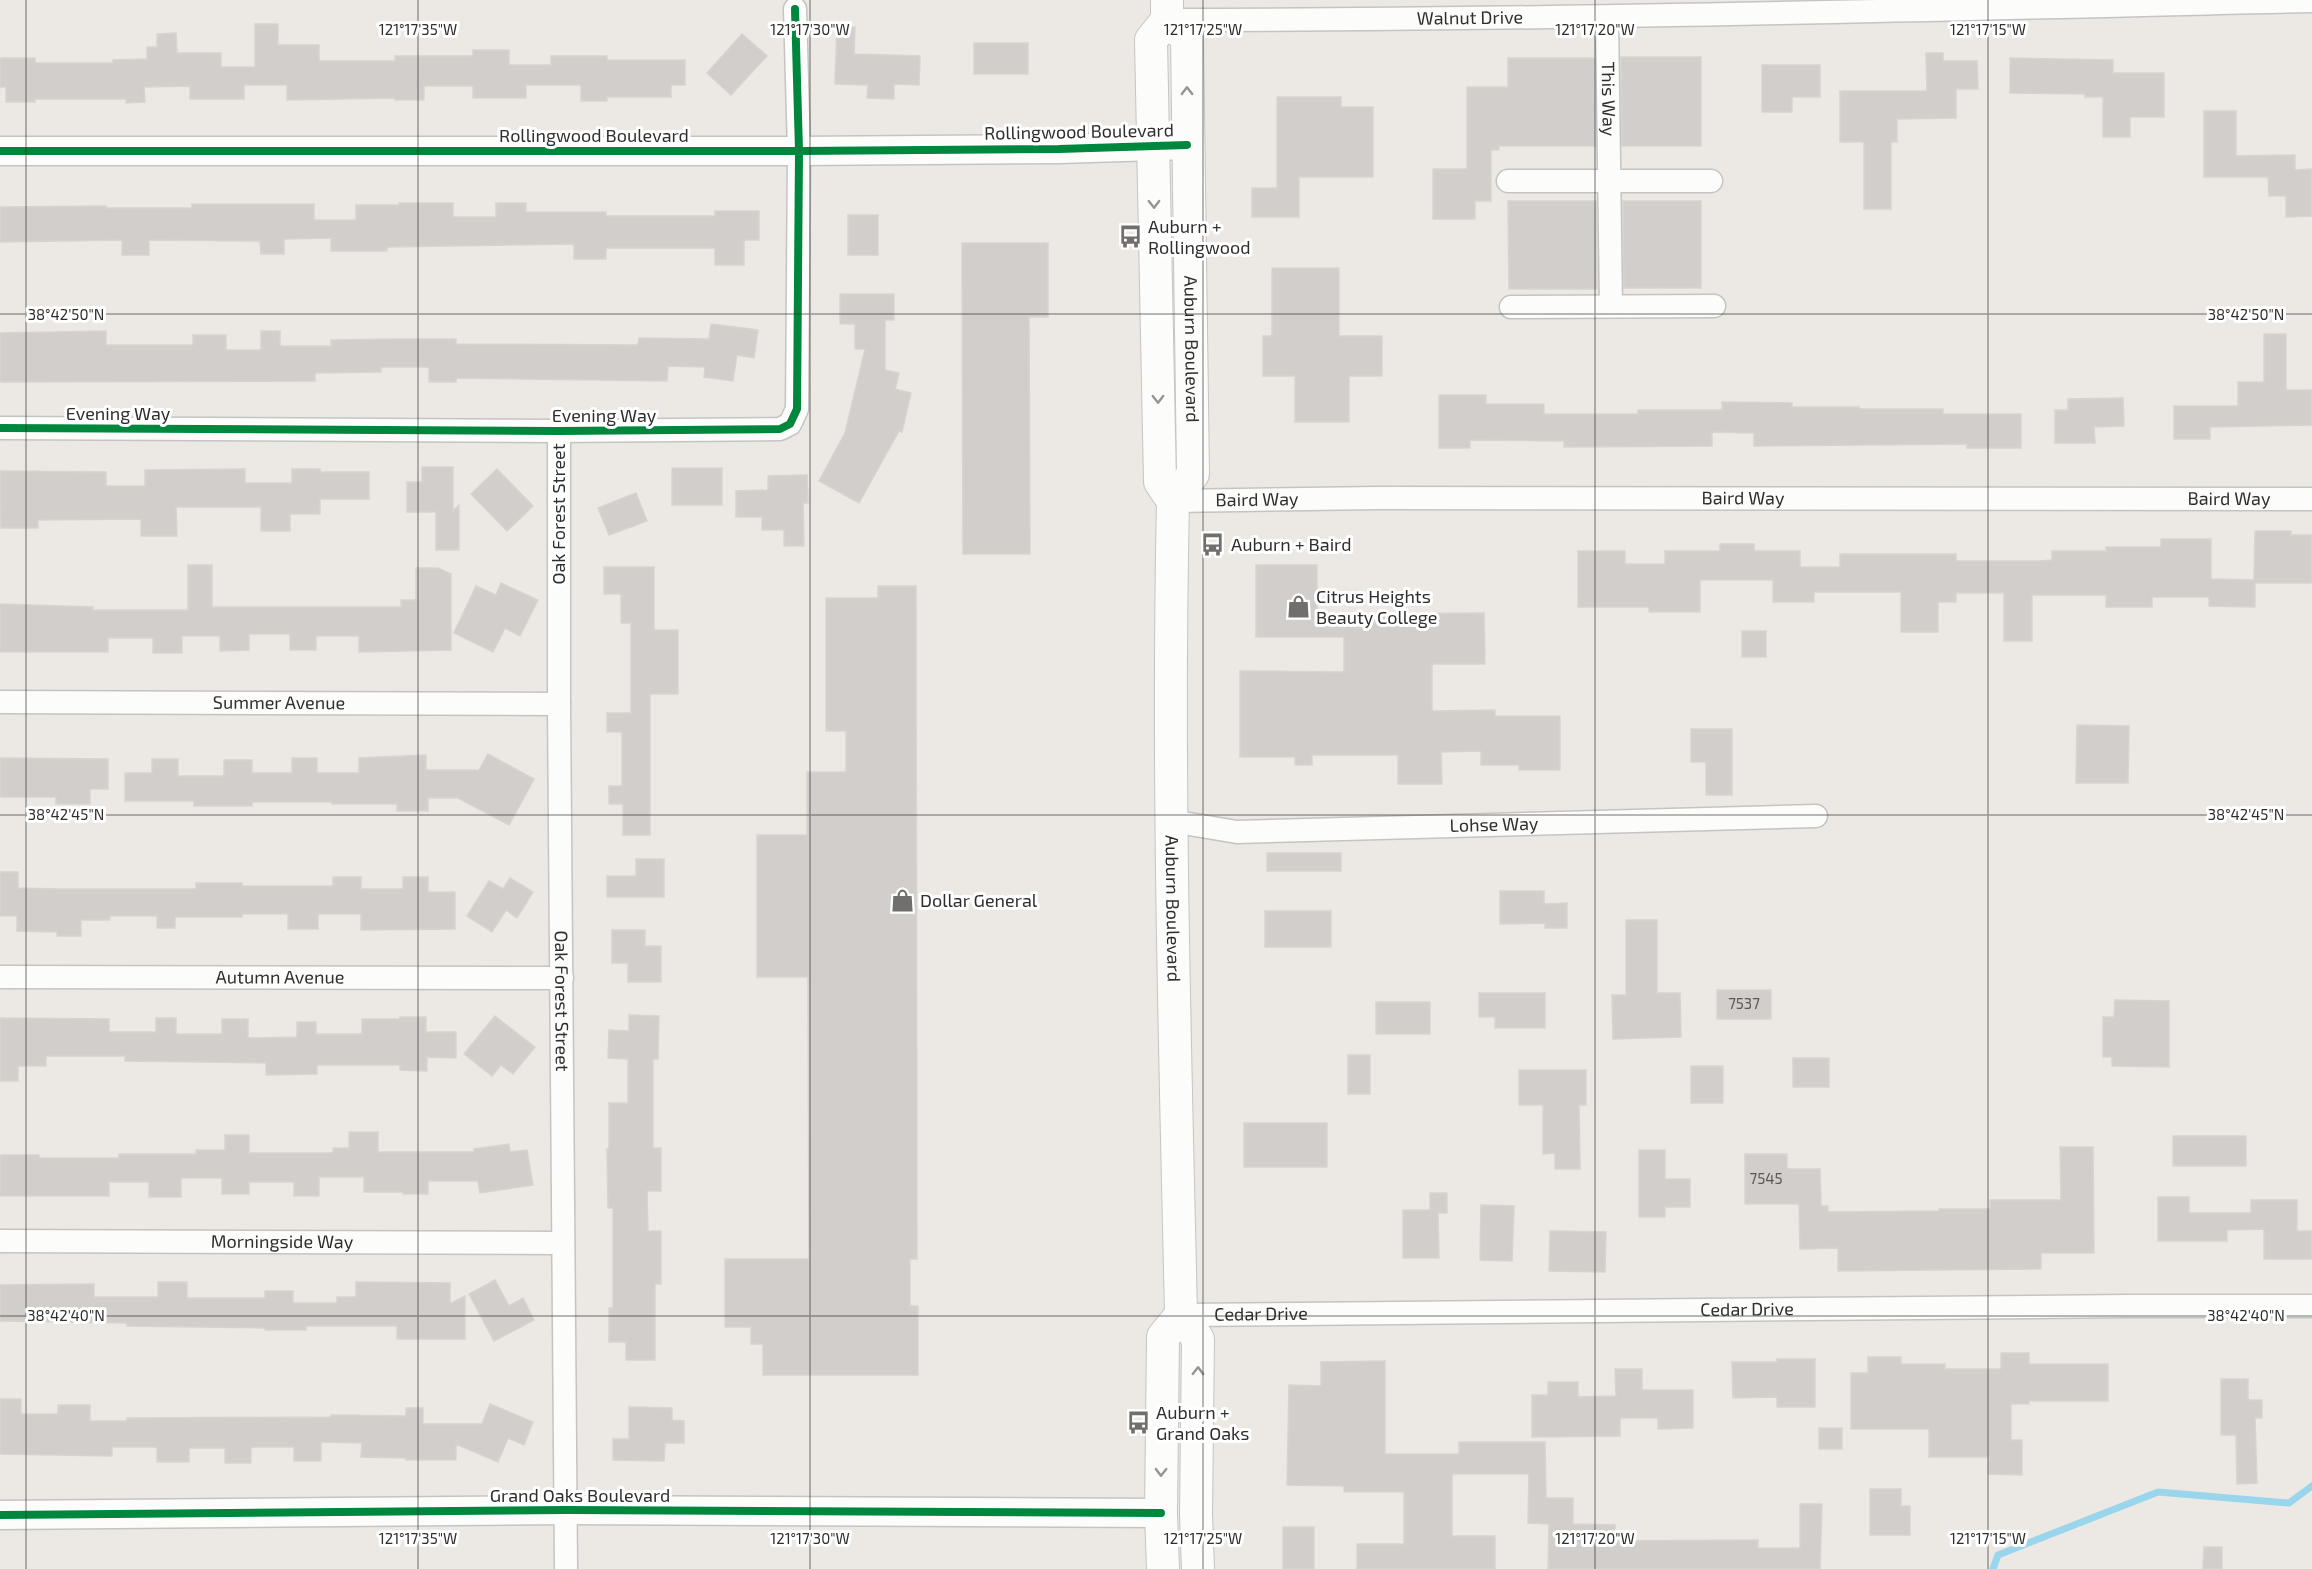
<svg xmlns="http://www.w3.org/2000/svg" width="2312" height="1569" font-family="'Exo 2',sans-serif">
<rect width="100%" height="100%" fill="#ece8e4"/>
<g fill="none" stroke-linecap="round" stroke-linejoin="round">
<polyline stroke="#99d6ec" stroke-width="7" points="1993,1569 1998,1555 2158,1492 2289,1503 2312,1486"/>
</g>
<g fill="#d1cecb" stroke="#d7d4d0" stroke-width="1.5">
<polygon points="255,24 278,24 278,45 319,45 319,61 395,61 395,56 473,56 473,50 509,50 509,65 551,65 551,56 607,56 607,60 685,60 685,85 671,85 671,97 607,97 607,101 581,101 581,85 526,85 526,98 473,98 473,86 424,86 424,100 395,100 395,98 287,100 287,85 244,85 244,99 190,99 190,86 144,87 145,102 126,103 126,99 35,99 35,102 6,102 6,87 0,87 0,58 35,58 35,63 113,63 113,60 147,59 147,47 157,47 157,34 176,33 177,53 221,53 221,67 255,67"/>
<polygon points="837,27 855,27 854,54 920,56 919,85 894,84 894,99 867,98 868,85 835,84"/>
<polygon points="742,34 767,56 731,95 707,73"/>
<rect x="974" y="43" width="54" height="31"/>
<polygon points="1926,53 1943,53 1943,61 1977,61 1978,89 1956,89 1956,118 1897,119 1897,142 1891,142 1891,209 1864,209 1864,142 1840,142 1840,91 1927,91"/>
<polygon points="1621,57 1701,57 1701,146 1622,146"/>
<polygon points="1508,58 1594,58 1595,146 1499,146 1499,150 1491,150 1491,201 1475,201 1475,219 1433,219 1433,169 1467,169 1467,87 1508,87"/>
<polygon points="2010,58 2113,60 2113,73 2164,73 2164,117 2130,117 2130,137 2103,137 2103,97 2085,97 2085,94 2010,93"/>
<polygon points="1762,65 1820,65 1820,97 1792,97 1792,112 1762,112"/>
<polygon points="1277,97 1341,97 1341,107 1373,107 1373,177 1299,177 1299,217 1252,217 1252,188 1277,188"/>
<polygon points="2204,111 2236,111 2236,156 2295,155 2295,170 2312,169 2312,216 2286,217 2286,196 2269,196 2268,177 2204,177"/>
<polygon points="1508,201 1596,201 1597,289 1509,289"/>
<polygon points="1623,201 1701,201 1701,288 1624,288"/>
<polygon points="399,203 453,203 453,217 496,217 496,203 526,203 526,212 606,212 606,216 715,216 715,211 759,211 759,240 744,240 744,265 715,265 715,248 606,248 606,259 574,259 574,244 387,247 387,251 331,251 331,238 284,239 284,254 261,254 260,241 149,240 149,255 122,255 122,240 0,242 0,207 106,206 106,208 192,208 192,204 314,204 314,220 356,220 356,205 399,205"/>
<rect x="848" y="215" width="30" height="40"/>
<polygon points="962,243 1048,243 1048,317 1029,317 1030,554 963,554"/>
<polygon points="1272,268 1339,268 1339,336 1382,336 1382,376 1349,376 1349,422 1295,422 1295,376 1263,376 1263,336 1272,336"/>
<polygon points="840,294 894,294 894,320 885,320 885,370 899,373 895,389 911,393 902,432 899,431 859,503 819,481 845,433 865,349 855,349 855,324 840,324"/>
<polygon points="711,324 758,330 754,358 737,355 733,381 704,377 705,367 668,366 667,381 456,378 456,382 429,382 429,367 381,367 381,372 315,373 315,381 0,382 0,333 106,331 106,345 193,345 193,335 226,335 226,350 261,350 261,331 280,331 280,346 331,346 331,340 400,339 456,339 456,344 638,345 639,338 709,339"/>
<polygon points="2264,334 2286,334 2286,390 2312,390 2312,425 2210,427 2210,439 2174,439 2174,406 2238,406 2238,382 2264,382"/>
<polygon points="1439,395 1486,395 1486,404 1544,404 1544,414 1638,414 1638,410 1722,410 1722,402 1792,403 1792,407 1859,407 1859,409 1943,409 1943,414 2021,414 2021,448 1967,448 1967,444 1754,446 1754,433 1712,432 1712,446 1564,447 1564,441 1470,440 1470,448 1439,448"/>
<polygon points="2123,398 2124,426 2094,427 2095,443 2055,443 2055,410 2068,410 2068,399"/>
<polygon points="422,467 453,467 453,511 459,505 459,550 436,550 436,512 407,512 407,482 422,482"/>
<rect x="672" y="468" width="50" height="37"/>
<polygon points="245,469 245,483 292,483 292,469 320,469 320,472 369,472 369,499 320,499 320,514 290,514 290,531 261,531 261,507 176,507 177,536 141,536 141,519 38,520 38,528 1,528 0,471 106,472 106,486 145,486 145,470"/>
<polygon points="497,469 533,506 507,531 471,494"/>
<polygon points="807,475 808,503 803,503 804,546 784,546 784,530 762,530 762,517 736,517 736,491 768,490 768,476"/>
<polygon points="636,493 647,521 609,535 598,508"/>
<polygon points="2255,531 2291,531 2291,535 2312,535 2312,583 2255,583 2255,607 2209,606 2209,597 2152,597 2152,607 2106,607 2106,595 2032,595 2032,641 2004,641 2004,593 1956,593 1956,602 1938,602 1938,632 1901,632 1901,592 1814,592 1814,602 1773,602 1773,580 1700,580 1700,612 1649,612 1649,607 1578,607 1578,551 1625,551 1625,564 1665,564 1665,551 1720,551 1720,544 1754,544 1754,551 1800,551 1800,567 1840,567 1840,554 1956,554 1956,561 2040,561 2052,560 2052,551 2106,551 2106,547 2161,547 2161,539 2211,539 2211,579 2254,580"/>
<polygon points="188,565 212,565 212,607 401,607 401,600 416,600 416,568 438,568 451,574 451,650 359,652 359,636 316,636 316,650 290,650 290,634 249,634 249,650 220,651 220,636 182,636 182,653 153,653 153,638 108,638 108,652 0,652 0,604 93,607 93,610 188,610"/>
<polygon points="1256,565 1317,565 1317,614 1484,613 1485,664 1432,664 1432,711 1495,710 1495,716 1560,716 1560,770 1519,770 1519,765 1481,765 1481,751 1441,752 1442,784 1398,784 1398,755 1312,755 1312,765 1295,765 1295,757 1240,757 1240,671 1344,672 1344,637 1256,637"/>
<polygon points="604,567 654,567 654,630 678,630 678,694 650,694 650,835 623,835 623,804 609,804 609,786 622,786 622,732 607,732 607,713 631,713 631,623 621,623 621,594 604,594"/>
<polygon points="501,583 538,600 520,636 505,628 493,652 454,633 476,586 496,595"/>
<polygon points="878,586 916,586 917,1259 910,1259 910,1306 918,1306 918,1375 763,1375 763,1344 751,1344 751,1327 725,1327 725,1259 809,1259 808,977 757,977 757,835 807,835 807,772 846,772 846,731 826,731 826,598 878,598"/>
<rect x="1742" y="631" width="24" height="26"/>
<polygon points="2077,725 2129,726 2128,783 2076,783"/>
<polygon points="1691,729 1732,729 1732,795 1706,795 1706,762 1691,762"/>
<polygon points="488,754 534,779 509,825 458,798 428,798 428,811 397,811 397,804 332,804 332,802 252,802 252,806 194,806 194,801 125,801 125,773 152,773 152,759 178,759 178,776 224,776 224,760 252,760 252,773 292,773 292,758 317,758 317,773 359,773 359,758 426,755 426,770 479,770"/>
<polygon points="0,758 108,759 108,789 90,789 90,804 56,804 56,797 0,797"/>
<rect x="1267" y="853" width="74" height="18"/>
<polygon points="636,859 664,859 664,897 607,897 607,876 636,876"/>
<polygon points="0,872 18,872 18,888 57,889 196,889 196,883 242,883 242,886 333,886 333,877 361,877 361,889 403,889 403,877 428,877 428,892 455,892 455,929 361,930 361,914 318,914 318,929 288,929 288,914 242,914 242,917 175,917 175,928 157,928 157,916 110,916 110,920 81,920 81,936 57,936 57,932 17,931 17,916 0,916"/>
<polygon points="510,878 533,892 517,918 506,910 492,932 467,916 489,881 503,889"/>
<polygon points="1500,891 1544,891 1544,904 1567,903 1567,928 1545,928 1545,923 1500,924"/>
<rect x="1265" y="911" width="66" height="36"/>
<polygon points="1626,920 1657,920 1657,993 1680,993 1681,1037 1613,1039 1612,995 1626,995"/>
<polygon points="612,930 645,930 645,946 661,946 661,982 628,982 628,963 612,963"/>
<rect x="1717" y="990" width="54" height="29"/>
<polygon points="1479,993 1545,993 1545,1028 1495,1028 1495,1017 1479,1017"/>
<polygon points="2115,1000 2169,1001 2169,1067 2112,1066 2112,1057 2103,1057 2103,1017 2114,1017"/>
<rect x="1376" y="1002" width="54" height="32"/>
<polygon points="629,1015 659,1016 658,1059 653,1059 653,1148 661,1148 661,1191 647,1191 648,1231 661,1231 661,1284 655,1284 655,1360 626,1360 626,1342 609,1342 609,1308 613,1308 613,1208 608,1208 607,1149 609,1149 609,1103 628,1103 628,1059 608,1058 609,1030 629,1031"/>
<polygon points="495,1016 535,1047 513,1074 501,1065 492,1076 464,1054"/>
<polygon points="400,1017 426,1017 426,1032 456,1032 456,1058 427,1057 427,1071 400,1070 400,1065 317,1065 317,1074 266,1075 266,1063 125,1061 125,1056 46,1056 46,1066 18,1066 18,1081 0,1081 0,1018 109,1019 109,1032 156,1032 156,1018 176,1018 176,1034 222,1034 222,1019 248,1019 248,1038 297,1037 297,1022 316,1022 316,1034 362,1034 362,1019 400,1019"/>
<rect x="1348" y="1055" width="22" height="39"/>
<rect x="1793" y="1058" width="36" height="29"/>
<rect x="1691" y="1066" width="32" height="37"/>
<polygon points="1519,1070 1586,1070 1586,1105 1579,1105 1580,1169 1555,1169 1555,1153 1543,1154 1543,1105 1519,1105"/>
<rect x="1244" y="1123" width="83" height="44"/>
<polygon points="349,1132 378,1132 378,1152 474,1152 474,1149 509,1144 510,1152 527,1150 533,1185 480,1193 478,1181 428,1181 428,1194 403,1194 403,1192 364,1192 364,1177 319,1177 319,1196 294,1196 294,1182 249,1182 249,1194 222,1194 222,1178 181,1178 181,1197 149,1197 149,1182 109,1182 109,1196 0,1196 0,1155 39,1155 39,1158 119,1158 119,1154 196,1154 196,1150 225,1150 225,1135 249,1135 249,1153 333,1153 333,1148 349,1148"/>
<rect x="2173" y="1136" width="73" height="30"/>
<polygon points="2060,1147 2093,1147 2094,1253 2041,1253 2041,1269 1838,1271 1838,1248 1800,1249 1799,1204 1745,1204 1745,1154 1787,1154 1787,1169 1820,1169 1821,1206 1828,1206 1828,1212 1939,1211 1939,1209 1990,1209 1990,1200 2061,1200"/>
<polygon points="1639,1150 1665,1150 1665,1179 1690,1179 1690,1207 1665,1207 1665,1217 1639,1217"/>
<polygon points="1430,1193 1447,1193 1447,1213 1438,1213 1439,1258 1403,1258 1403,1210 1430,1210"/>
<polygon points="2158,1197 2189,1197 2189,1213 2251,1213 2251,1200 2297,1200 2297,1231 2312,1231 2312,1259 2264,1259 2264,1229 2227,1230 2227,1241 2158,1241"/>
<polygon points="1481,1205 1514,1206 1512,1261 1480,1260"/>
<polygon points="1550,1231 1606,1232 1605,1272 1549,1271"/>
<polygon points="495,1280 509,1306 523,1298 534,1320 494,1341 469,1294"/>
<polygon points="158,1282 187,1282 187,1298 265,1298 265,1291 293,1291 293,1303 337,1303 337,1297 356,1297 356,1282 450,1283 450,1304 465,1296 465,1339 397,1339 397,1326 306,1326 306,1330 265,1330 265,1328 127,1326 127,1323 0,1321 0,1285 94,1284 94,1297 158,1297"/>
<polygon points="2001,1353 2029,1353 2029,1364 2108,1364 2108,1401 2029,1401 2029,1404 2011,1404 2011,1440 2022,1440 2022,1475 1988,1474 1989,1457 1929,1457 1929,1429 1851,1429 1851,1373 1868,1373 1868,1357 1901,1357 1901,1364 1945,1364 1945,1369 2001,1369"/>
<polygon points="1777,1359 1815,1359 1815,1407 1777,1407 1777,1397 1733,1398 1732,1362 1777,1362"/>
<polygon points="1385,1361 1385,1454 1459,1454 1459,1442 1545,1442 1546,1498 1573,1498 1573,1524 1615,1525 1615,1541 1758,1540 1758,1548 1800,1548 1800,1504 1822,1504 1820,1569 1548,1569 1549,1524 1528,1523 1529,1474 1452,1474 1452,1536 1495,1536 1495,1569 1357,1569 1357,1544 1404,1544 1404,1492 1344,1492 1344,1486 1287,1485 1289,1385 1321,1386 1321,1362"/>
<polygon points="1615,1369 1642,1369 1642,1390 1693,1390 1693,1428 1658,1429 1658,1418 1620,1418 1620,1436 1532,1437 1532,1395 1548,1395 1548,1382 1578,1382 1578,1397 1616,1396"/>
<polygon points="2221,1379 2248,1379 2248,1400 2262,1400 2262,1418 2255,1418 2257,1483 2237,1484 2236,1435 2221,1435"/>
<polygon points="0,1399 21,1399 21,1414 58,1414 58,1405 90,1405 90,1421 127,1421 127,1418 331,1417 331,1415 406,1416 406,1408 423,1408 423,1424 482,1424 490,1404 533,1422 524,1445 508,1438 498,1462 456,1444 456,1460 406,1460 406,1458 361,1457 362,1443 321,1442 321,1461 294,1461 294,1447 251,1447 251,1463 225,1463 225,1448 189,1448 189,1462 157,1462 157,1447 112,1447 112,1456 0,1454"/>
<polygon points="629,1407 672,1408 672,1420 684,1421 684,1443 665,1443 664,1461 613,1460 613,1439 629,1439"/>
<rect x="1819" y="1428" width="23" height="21"/>
<polygon points="1870,1489 1901,1489 1901,1506 1910,1506 1910,1535 1870,1535"/>
<rect x="1283" y="1527" width="31" height="42"/>
<polygon points="2204,1547 2222,1547 2222,1569 2203,1569"/>
</g>
<g fill="none" stroke-linecap="round" stroke-linejoin="round">
<defs>
<g id="minor">
<path id="s1" d="M 1607,17 L 1611,306"/>
<path id="s2" d="M 1167,20 C 1548,20 1930,10 2312,1"/>
<polyline points="1508,181 1711,181"/>
<polyline points="1511,307 1714,306"/>
<polyline points="0,428 559,431 780,429 790,424 797,409 799,151 795,9"/>
<path id="s3" d="M 559,431 L 559,704 L 566,1569"/>
<path id="s4" d="M 1173,501 L 1378,498 L 2312,499"/>
<path id="s5" d="M 0,702 L 559,704"/>
<path id="s6" d="M 1171,821 L 1237,832 L 1816,816"/>
<path id="s7" d="M 0,977 L 562,978"/>
<path id="s8" d="M 0,1241 L 563,1243"/>
<path id="s9" d="M 1181,1315 L 2128,1306 L 2312,1306"/>
</g>
<g id="tertiary">
<polyline points="0,151 799,151 1059,149 1187,145"/>
<polyline points="0,1515 566,1510 1161,1513"/>
</g>
<g id="secondary">
<polyline points="1167,0 1167,20 1151,40 1160,482 1173,501"/>
<path id="s10" d="M 1167,20 L 1187,38 L 1193,474 L 1173,501 C 1167,773 1175,1044 1181,1315 L 1198,1339 L 1196,1514 L 1198,1569"/>
<polyline points="1163,1569 1161,1513 1163,1337 1181,1315"/>
</g>
</defs>
<use href="#minor" stroke="#c5c4c5" stroke-width="25"/>
<use href="#tertiary" stroke="#c5c4c5" stroke-width="31"/>
<use href="#secondary" stroke="#c5c4c5" stroke-width="34"/>
<use href="#minor" stroke="#fcfcfb" stroke-width="22"/>
<use href="#tertiary" stroke="#fcfcfb" stroke-width="28"/>
<use href="#secondary" stroke="#fcfcfb" stroke-width="32"/>
<defs>
<g id="cycleway">
<polyline points="0,151 799,151 1059,149 1187,145"/>
<polyline points="0,428 559,431 780,429 790,424 797,409 799,151 795,9"/>
<polyline points="0,1515 566,1510 1161,1513"/>
</g>
</defs>
<use href="#cycleway" stroke="#fff" stroke-width="11"/>
<use href="#cycleway" stroke="#00873e" stroke-width="8"/>
</g>
<defs><path id="oneway-chevron" d="M-2-3.5L2.5 0L-2 3.5" fill="none" stroke-width="1.6" stroke-linecap="round" stroke-linejoin="round" transform="scale(1.5)"/></defs>
<g stroke="#959594">
<use href="#oneway-chevron" transform="translate(1187 91) rotate(-90)"/>
<use href="#oneway-chevron" transform="translate(1154 204) rotate(89)"/>
<use href="#oneway-chevron" transform="translate(1158 399) rotate(89)"/>
<use href="#oneway-chevron" transform="translate(1198 1371) rotate(-89)"/>
<use href="#oneway-chevron" transform="translate(1161 1472) rotate(91)"/>
</g>
<path fill="none" stroke="#2e2e2e" stroke-width="1.5" stroke-opacity="0.45" d="M 26,0 L 26,1569M 418,0 L 418,1569M 810,0 L 810,1569M 1203,0 L 1203,1569M 1595,0 L 1595,1569M 1988,0 L 1988,1569M 0,314 L 2312,314M 0,815 L 2312,815M 0,1316 L 2312,1316"/>
<defs>
<symbol id="bus-bare" viewBox="-9 -9 18 18"><path d="M-5-6H5V4H4V6H2V4H-2V6H-4V4H-5ZM-3.5-4V0h7V-4ZM-3.5 1.2v1.5H-2V1.2ZM2 1.2v1.5H3.5V1.2Z" fill="#706f6e" stroke="#fff" stroke-width="2.5" paint-order="stroke"/></symbol>
<symbol id="shop-bare" viewBox="-9 -9 18 18"><path d="M-5-2.5h2.3a2.7 3.5 0 0 1 5.4 0H5L5.5 6h-11ZM-1.5-2.5h3a1.5 2.3 0 0 0-3 0Z" fill="#706f6e" stroke="#fff" stroke-width="2.5" paint-order="stroke"/></symbol>
</defs>
<g fill-rule="evenodd">
<use href="#bus-bare" x="1114" y="220" width="33" height="33"/>
<use href="#bus-bare" x="1196" y="528" width="33" height="33"/>
<use href="#shop-bare" x="1282" y="590" width="33" height="33"/>
<use href="#shop-bare" x="886" y="884" width="33" height="33"/>
<use href="#bus-bare" x="1122" y="1406" width="33" height="33"/>
</g>
<g text-anchor="middle" stroke-width="6" stroke-linejoin="round" paint-order="stroke">
<g font-size="15" fill="#585857">
<text x="1744" y="1009">7537</text>
<text x="1766" y="1184">7545</text>
</g>
<g font-size="18" fill="#2e2e2e" stroke="#fff">
<text dy="6" stroke="none"><textPath href="#s2" startOffset="303">Walnut Drive</textPath></text>
<text dy="6" stroke="none"><textPath href="#s1" startOffset="82">This Way</textPath></text>
<text transform="translate(1079 132) rotate(-1)" y="6">Rollingwood Boulevard</text>
<text x="594" y="142">Rollingwood Boulevard</text>
<text dy="6" stroke="none"><textPath href="#s10" startOffset="338">Auburn Boulevard</textPath></text>
<text x="118" y="420">Evening Way</text>
<text x="604" y="422">Evening Way</text>
<text dy="6" stroke="none"><textPath href="#s4" startOffset="570">Baird Way</textPath></text>
<text dy="6" stroke="none"><textPath href="#s4" startOffset="1056">Baird Way</textPath></text>
<text dy="6" stroke="none"><textPath href="#s4" startOffset="84">Baird Way</textPath></text>
<text transform="translate(559 514) rotate(-90)" y="6">Oak Forest Street</text>
<text dy="6" stroke="none"><textPath href="#s5" startOffset="279">Summer Avenue</textPath></text>
<text dy="6" stroke="none"><textPath href="#s6" startOffset="324">Lohse Way</textPath></text>
<text dy="6" stroke="none"><textPath href="#s10" startOffset="904">Auburn Boulevard</textPath></text>
<text dy="6" stroke="none"><textPath href="#s7" startOffset="280">Autumn Avenue</textPath></text>
<text dy="6" stroke="none"><textPath href="#s3" startOffset="570">Oak Forest Street</textPath></text>
<text dy="6" stroke="none"><textPath href="#s8" startOffset="282">Morningside Way</textPath></text>
<text dy="6" stroke="none"><textPath href="#s9" startOffset="566">Cedar Drive</textPath></text>
<text dy="6" stroke="none"><textPath href="#s9" startOffset="80">Cedar Drive</textPath></text>
<text x="580" y="1502">Grand Oaks Boulevard</text>
</g>
<g font-size="18" fill="#2e2e2e" stroke="#fff" text-anchor="start">
<text x="1148" y="233">Auburn +<tspan x="1148" dy="21">Rollingwood</tspan></text>
<text x="1231" y="551">Auburn + Baird</text>
<text x="1316" y="603">Citrus Heights<tspan x="1316" dy="21">Beauty College</tspan></text>
<text x="920" y="907">Dollar General</text>
<text x="1156" y="1419">Auburn +<tspan x="1156" dy="21">Grand Oaks</tspan></text>
</g>
</g>
<g font-size="15" text-anchor="middle" fill="#2e2e2e" stroke="#fff" stroke-width="6" stroke-linejoin="round" paint-order="stroke">
<text x="418" y="35">121°17'35"W</text>
<text x="810" y="35">121°17'30"W</text>
<text x="1203" y="35">121°17'25"W</text>
<text x="1595" y="35">121°17'20"W</text>
<text x="1988" y="35">121°17'15"W</text>
<text x="66" y="320">38°42'50"N</text>
<text x="2246" y="320">38°42'50"N</text>
<text x="66" y="820">38°42'45"N</text>
<text x="2246" y="820">38°42'45"N</text>
<text x="66" y="1321">38°42'40"N</text>
<text x="2246" y="1321">38°42'40"N</text>
<text x="418" y="1544">121°17'35"W</text>
<text x="810" y="1544">121°17'30"W</text>
<text x="1203" y="1544">121°17'25"W</text>
<text x="1595" y="1544">121°17'20"W</text>
<text x="1988" y="1544">121°17'15"W</text>
</g>
</svg>
